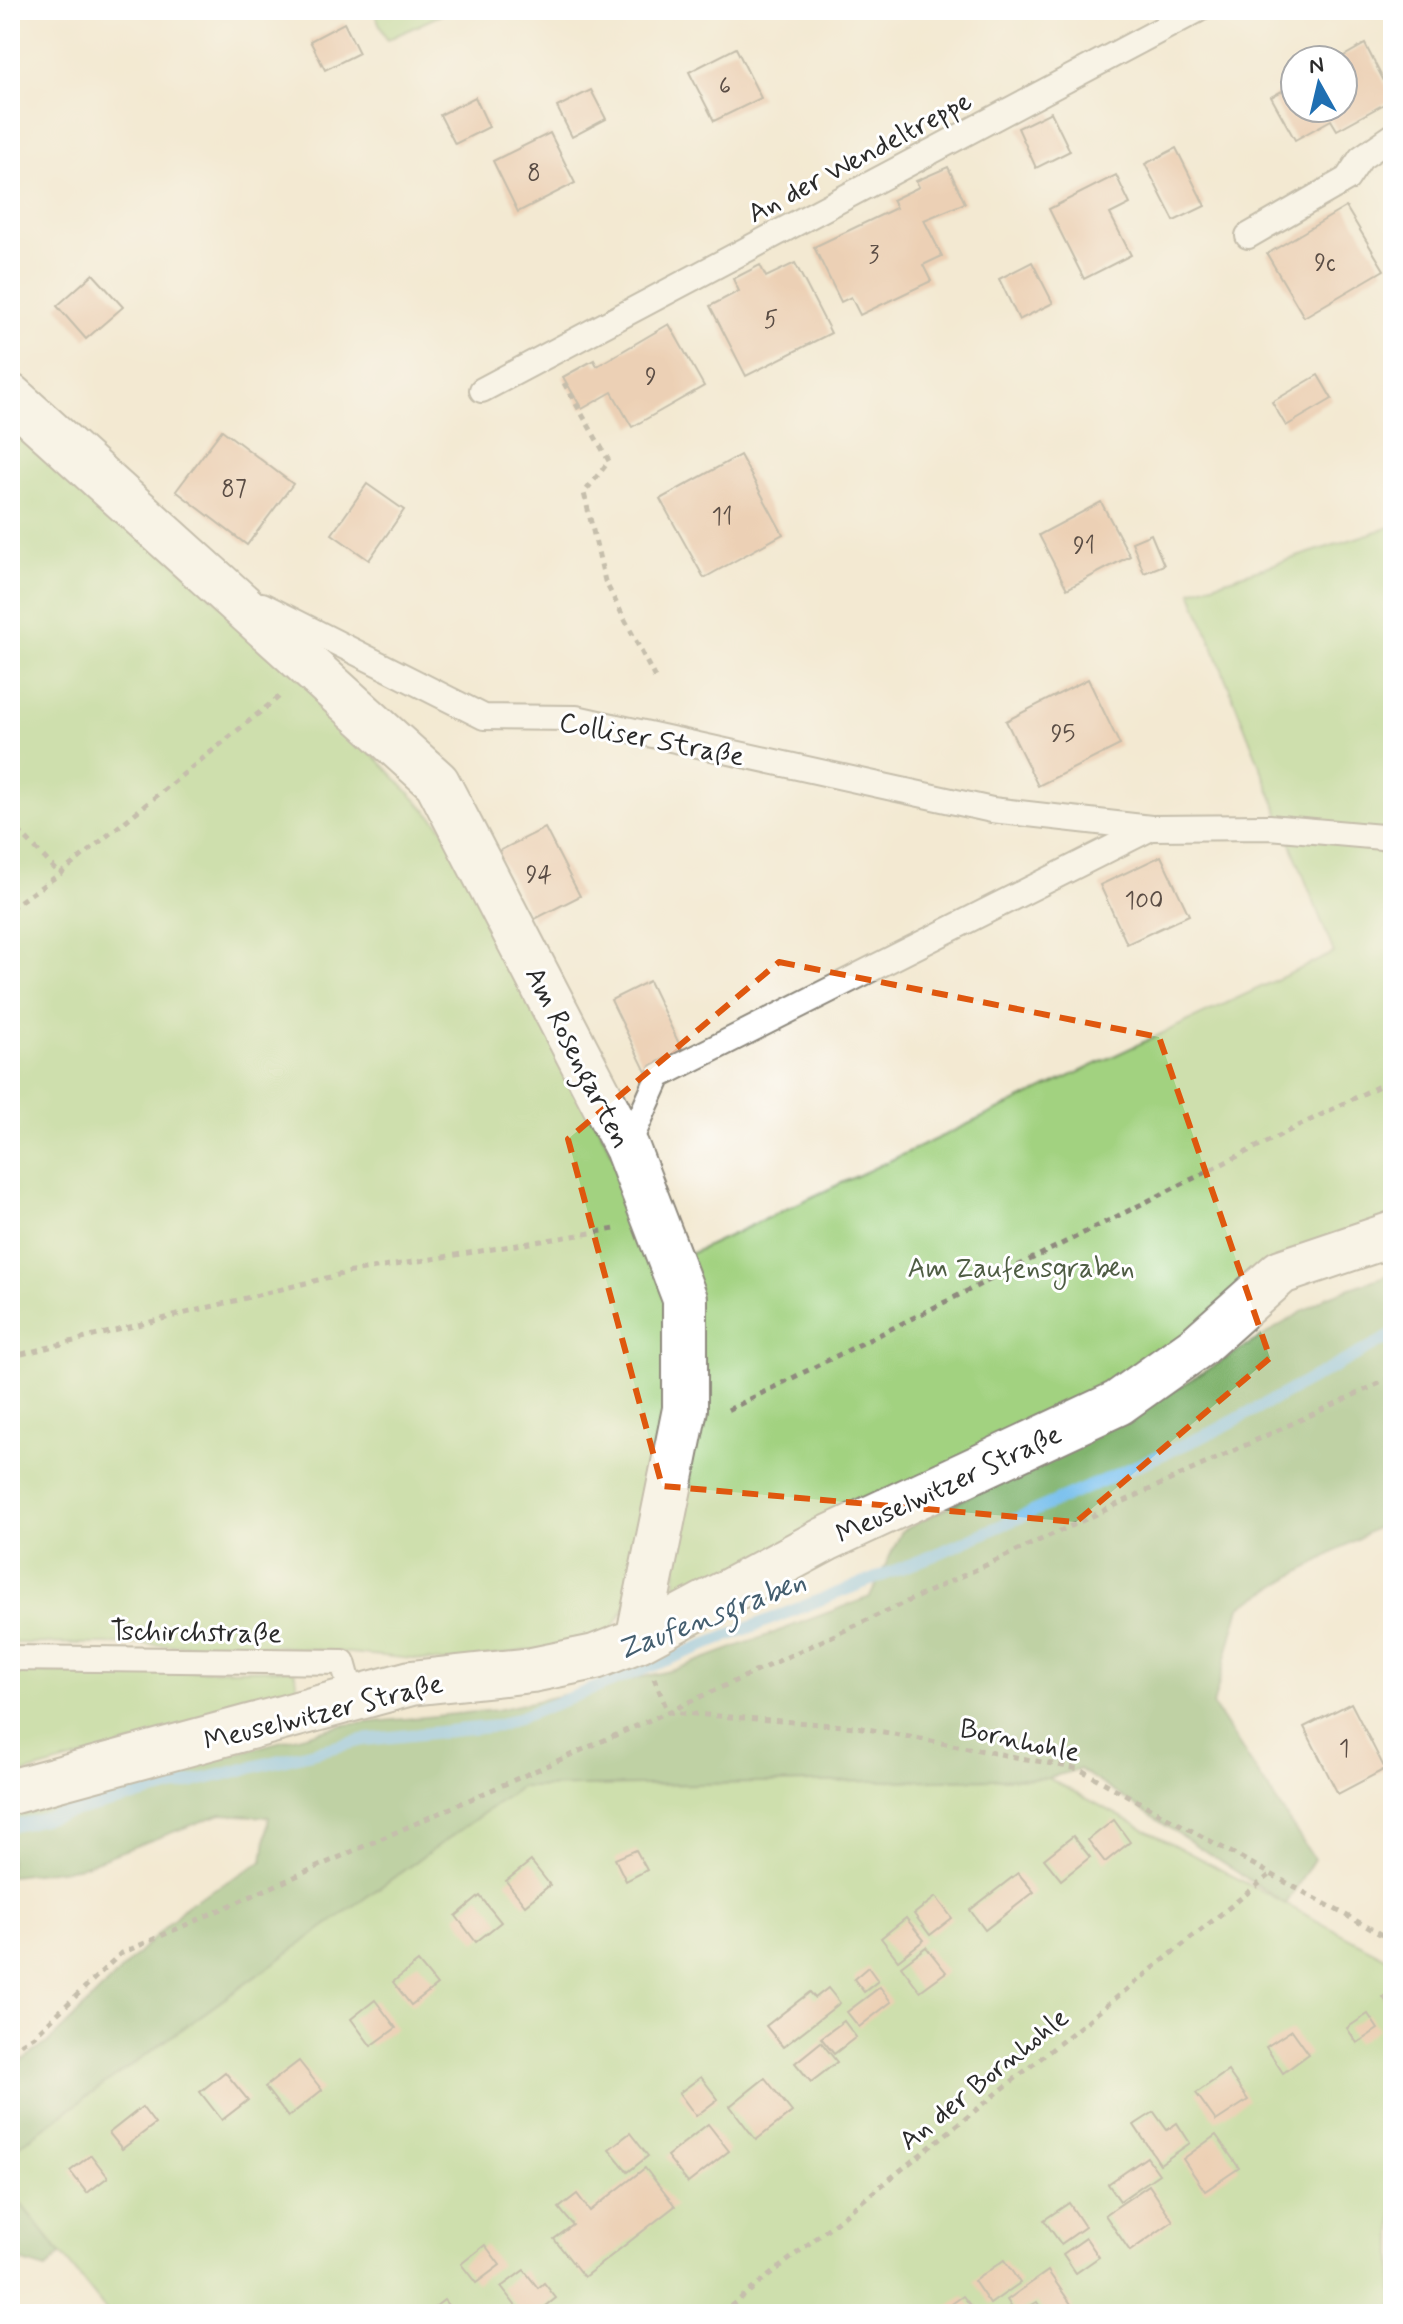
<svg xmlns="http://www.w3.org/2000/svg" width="1403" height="2324" font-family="Mynerve,sans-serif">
<rect width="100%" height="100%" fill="#fff"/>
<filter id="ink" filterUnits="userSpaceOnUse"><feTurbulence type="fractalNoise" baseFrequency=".0125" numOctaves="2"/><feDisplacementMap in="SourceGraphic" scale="16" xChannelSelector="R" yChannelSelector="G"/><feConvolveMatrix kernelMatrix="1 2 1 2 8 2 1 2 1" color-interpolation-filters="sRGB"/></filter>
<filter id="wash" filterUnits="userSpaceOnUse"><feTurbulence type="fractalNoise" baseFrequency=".006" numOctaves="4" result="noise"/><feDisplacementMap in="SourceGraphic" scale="32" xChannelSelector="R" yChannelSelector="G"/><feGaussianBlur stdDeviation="1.8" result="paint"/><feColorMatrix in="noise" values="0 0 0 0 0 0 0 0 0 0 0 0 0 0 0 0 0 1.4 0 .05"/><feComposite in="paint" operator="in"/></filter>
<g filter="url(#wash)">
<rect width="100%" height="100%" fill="#f3e9d2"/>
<g fill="#a2d280" stroke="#667e56" stroke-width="2">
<polygon points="373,10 451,10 387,40"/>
<polygon points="10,410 300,678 444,829 632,1191 678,1321 640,1584 605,1640 444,1662 278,1646 10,1643"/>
<polygon points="1393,526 1393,1215 1111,1392 675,1599 690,1254 1334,953 1191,591"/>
<polygon points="294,1669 299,1698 10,1777 10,1673"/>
<polygon points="1048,1778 1393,1961 1393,2314 109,2314 10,2190 10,2152 520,1787"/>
</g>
<g fill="#81b46e" stroke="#56704c" stroke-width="2">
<polygon points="1393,1273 1393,1518 1240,1607 1213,1705 1314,1859 1286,1904 1079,1769 1048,1778 520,1787 10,2152 10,2068 49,2042 188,1904 263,1861 269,1817 221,1814 77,1868 10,1876 10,1813 343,1725 496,1710 674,1670 870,1597 902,1531 1176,1389 1328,1296"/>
<polygon points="10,2190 61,2254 46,2269 10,2258"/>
</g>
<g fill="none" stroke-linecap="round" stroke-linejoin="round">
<polyline stroke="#73bdec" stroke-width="12" points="10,1827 363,1740 498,1726 932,1556 1215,1431 1393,1335"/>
</g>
<g id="blocks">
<g fill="#e5b293">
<polygon points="1264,10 1287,10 1270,20"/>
<polygon points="344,23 359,53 325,70 310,41"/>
<polygon points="1365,44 1393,99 1337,130 1331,120 1295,140 1271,97 1295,84 1295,108 1343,108 1343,60 1337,60"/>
<polygon points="736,48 761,98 714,121 689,72"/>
<polygon points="591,90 606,119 572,137 557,107"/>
<polygon points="475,97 489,127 455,144 440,115"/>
<polygon points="1051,112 1070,151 1036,168 1018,128"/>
<polygon points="550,133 575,183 518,212 493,161"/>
<polygon points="1176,148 1205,206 1174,221 1145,164"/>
<polygon points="948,167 965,203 924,220 942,256 923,265 931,281 860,315 851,297 841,302 814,247 896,208 892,200 919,187 916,181"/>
<polygon points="1116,175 1130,204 1110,214 1131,255 1084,279 1049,209"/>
<polygon points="1346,207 1384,270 1304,317 1267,254"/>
<polygon points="1032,262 1053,303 1019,320 999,279"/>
<polygon points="795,263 831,333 746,376 710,306 739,291 733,279 760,265 766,277"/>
<polygon points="93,274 123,307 86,339 57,306"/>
<polygon points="669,324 704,386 632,427 612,392 582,409 563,377 594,360 597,366"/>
<polygon points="1318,375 1332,399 1286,426 1272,402"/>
<polygon points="222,430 293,484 247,545 176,491"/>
<polygon points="740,455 783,534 704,578 660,499"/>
<polygon points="367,484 404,510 369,560 332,534"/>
<polygon points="1101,502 1130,556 1067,589 1039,535"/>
<polygon points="1151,534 1164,565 1144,573 1132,542"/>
<polygon points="1088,679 1120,745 1038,786 1006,721"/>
<polygon points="545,828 580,896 533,920 497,852"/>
<polygon points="1161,856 1189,915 1127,944 1100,885"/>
<polygon points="649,981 684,1054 646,1072 611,1000"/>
<polygon points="1351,1703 1385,1769 1338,1794 1304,1727"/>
<polygon points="1114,1820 1130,1842 1105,1862 1088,1840"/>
<polygon points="1073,1836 1090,1857 1061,1880 1044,1859"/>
<polygon points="636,1850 647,1870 626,1881 615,1859"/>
<polygon points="531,1861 550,1885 525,1905 506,1881"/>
<polygon points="1018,1873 1034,1892 985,1930 970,1910"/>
<polygon points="480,1896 501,1922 476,1942 456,1916"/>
<polygon points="936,1897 952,1918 930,1935 914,1914"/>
<polygon points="906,1918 924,1940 898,1960 881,1938"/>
<polygon points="926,1947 946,1972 920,1991 901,1966"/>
<polygon points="418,1962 437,1985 411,2005 393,1982"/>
<polygon points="868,1967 878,1981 864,1992 854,1979"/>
<polygon points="880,1987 891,2002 859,2027 847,2012"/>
<polygon points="828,1988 840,2003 783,2047 766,2026 810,1992 815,1998"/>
<polygon points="1393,1990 1393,2012 1383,1997"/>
<polygon points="375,2000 396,2028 371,2046 351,2019"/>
<polygon points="1368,2014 1378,2029 1357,2043 1347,2028"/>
<polygon points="844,2021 856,2037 834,2054 821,2038"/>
<polygon points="1292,2030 1309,2054 1283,2073 1266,2047"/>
<polygon points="821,2042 837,2062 811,2082 795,2063"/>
<polygon points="299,2061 322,2090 288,2117 265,2087"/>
<polygon points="1228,2071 1248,2100 1216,2121 1196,2093"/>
<polygon points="225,2072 248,2100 222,2120 200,2092"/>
<polygon points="701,2077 718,2099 696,2116 679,2093"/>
<polygon points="765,2078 792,2112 756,2140 730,2106"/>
<polygon points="142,2107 155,2124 122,2149 109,2133"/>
<polygon points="1154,2112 1167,2130 1177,2123 1190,2143 1160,2164 1134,2125"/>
<polygon points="708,2124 729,2151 688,2183 667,2156"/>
<polygon points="630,2133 648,2156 628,2172 609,2149"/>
<polygon points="1216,2135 1239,2168 1205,2191 1183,2159"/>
<polygon points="91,2155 108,2177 87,2193 70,2171"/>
<polygon points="1147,2157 1159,2174 1120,2201 1108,2184"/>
<polygon points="645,2168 675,2206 584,2277 554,2239 573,2225 559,2208 577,2194 590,2211"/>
<polygon points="1149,2185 1173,2221 1130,2251 1105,2215"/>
<polygon points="1069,2203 1085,2227 1061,2244 1044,2220"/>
<polygon points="1086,2238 1099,2257 1076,2273 1063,2254"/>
<polygon points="485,2245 500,2265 476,2283 461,2264"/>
<polygon points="1004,2260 1020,2283 990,2304 974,2281"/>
<polygon points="524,2270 538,2288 544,2283 556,2298 536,2314 522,2314 501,2287"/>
<polygon points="1048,2271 1073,2307 1063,2314 1045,2314 1037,2302 1016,2314 1007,2300"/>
<polygon points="963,2296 977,2314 950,2314 946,2308"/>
<polygon points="444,2300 455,2314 426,2314"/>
</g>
</g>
</g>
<g filter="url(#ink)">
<use href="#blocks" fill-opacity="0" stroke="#8f8a7e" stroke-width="2"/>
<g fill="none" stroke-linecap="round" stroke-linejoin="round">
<defs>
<g id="service">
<polyline points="1248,236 1347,179 1361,158 1393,136"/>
<polyline points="482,390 1198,10"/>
<polyline points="262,605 484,717 576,718 992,810 1151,828 1269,827 1393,838"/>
<polyline points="627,1148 659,1076 1151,828"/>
<polyline points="10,1658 343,1662 353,1698"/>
</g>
<g id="minor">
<polyline points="10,396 437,782 627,1148 685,1299 685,1409 638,1640"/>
<polyline points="10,1792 411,1683 532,1670 595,1657 638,1640 826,1539 1118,1403 1198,1346 1281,1272 1393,1234"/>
</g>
</defs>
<use href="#service" stroke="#8f8a7e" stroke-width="28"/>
<use href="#minor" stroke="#8f8a7e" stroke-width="48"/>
<g stroke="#8f8a7e" stroke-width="5" stroke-dasharray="6 6" stroke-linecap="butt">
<polyline points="564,383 609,461 584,493 605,581 657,682"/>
<polyline points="10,822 60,874"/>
<polyline points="10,908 60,874 280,696"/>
<polyline points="10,1357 346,1273 615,1229"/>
<polyline points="728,1410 1393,1079"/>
<polyline points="654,1678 668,1712 857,1727 1079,1769 1393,1941"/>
<polyline points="10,2050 34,2036 120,1954 668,1712 1393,1377"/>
<polyline points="721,2314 1271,1874"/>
</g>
<use href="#service" stroke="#fff" stroke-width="24"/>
<use href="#minor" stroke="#fff" stroke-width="44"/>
</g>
</g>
<path d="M0 0H1403V2324H0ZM 779,962 L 1159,1037 L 1270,1358 L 1076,1522 L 662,1486 L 568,1139 Z" fill="#f3e9d2" fill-opacity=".55" fill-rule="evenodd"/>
<path fill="none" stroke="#df570e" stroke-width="6" stroke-dasharray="16 10" stroke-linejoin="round" d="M 779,962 L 1159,1037 L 1270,1358 L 1076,1522 L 662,1486 L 568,1139 Z"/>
<g text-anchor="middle" stroke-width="6" stroke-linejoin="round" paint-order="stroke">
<g font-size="24" fill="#5a4d45">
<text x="725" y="93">6</text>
<text x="534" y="180">8</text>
<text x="874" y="262">3</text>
<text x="1325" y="270">9c</text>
<text x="771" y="327">5</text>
<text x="651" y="384">9</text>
<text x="234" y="496">87</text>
<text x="722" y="524">11</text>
<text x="1084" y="553">91</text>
<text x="1063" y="741">95</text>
<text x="539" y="882">94</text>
<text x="1144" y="908">100</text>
<text x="1344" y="1756">1</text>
</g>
<g font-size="28" fill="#2b2b2b" stroke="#fff">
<text transform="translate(859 156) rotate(-28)" y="10">An der Wendeltreppe</text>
<text transform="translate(652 738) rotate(11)" y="10">Colliser Straße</text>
<text transform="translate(579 1057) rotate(63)" y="10">Am Rosengarten</text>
<text transform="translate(948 1483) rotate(-25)" y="10">Meuselwitzer Straße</text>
<text transform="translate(196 1631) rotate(1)" y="10">Tschirchstraße</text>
<text transform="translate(323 1711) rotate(-14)" y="10">Meuselwitzer Straße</text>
<text transform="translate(1020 1739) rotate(12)" y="10">Bornhohle</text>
<text transform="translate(983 2078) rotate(-39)" y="10">An der Bornhohle</text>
</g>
<g font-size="28" fill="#4f5d44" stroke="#fff">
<text x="1021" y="1277">Am Zaufensgraben</text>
</g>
<g font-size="30" font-style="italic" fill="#445e6f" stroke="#fff">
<text transform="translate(711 1615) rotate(-21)" y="10">Zaufensgraben</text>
</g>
</g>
<rect width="1403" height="2324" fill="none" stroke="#fff" stroke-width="40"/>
<g transform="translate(1319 84) rotate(352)"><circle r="38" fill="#ffffff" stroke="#aaaaaa" stroke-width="2"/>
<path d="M0-6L14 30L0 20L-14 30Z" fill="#1f6fb2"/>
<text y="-12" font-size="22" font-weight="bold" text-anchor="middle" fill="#2b2b2b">N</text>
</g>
</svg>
